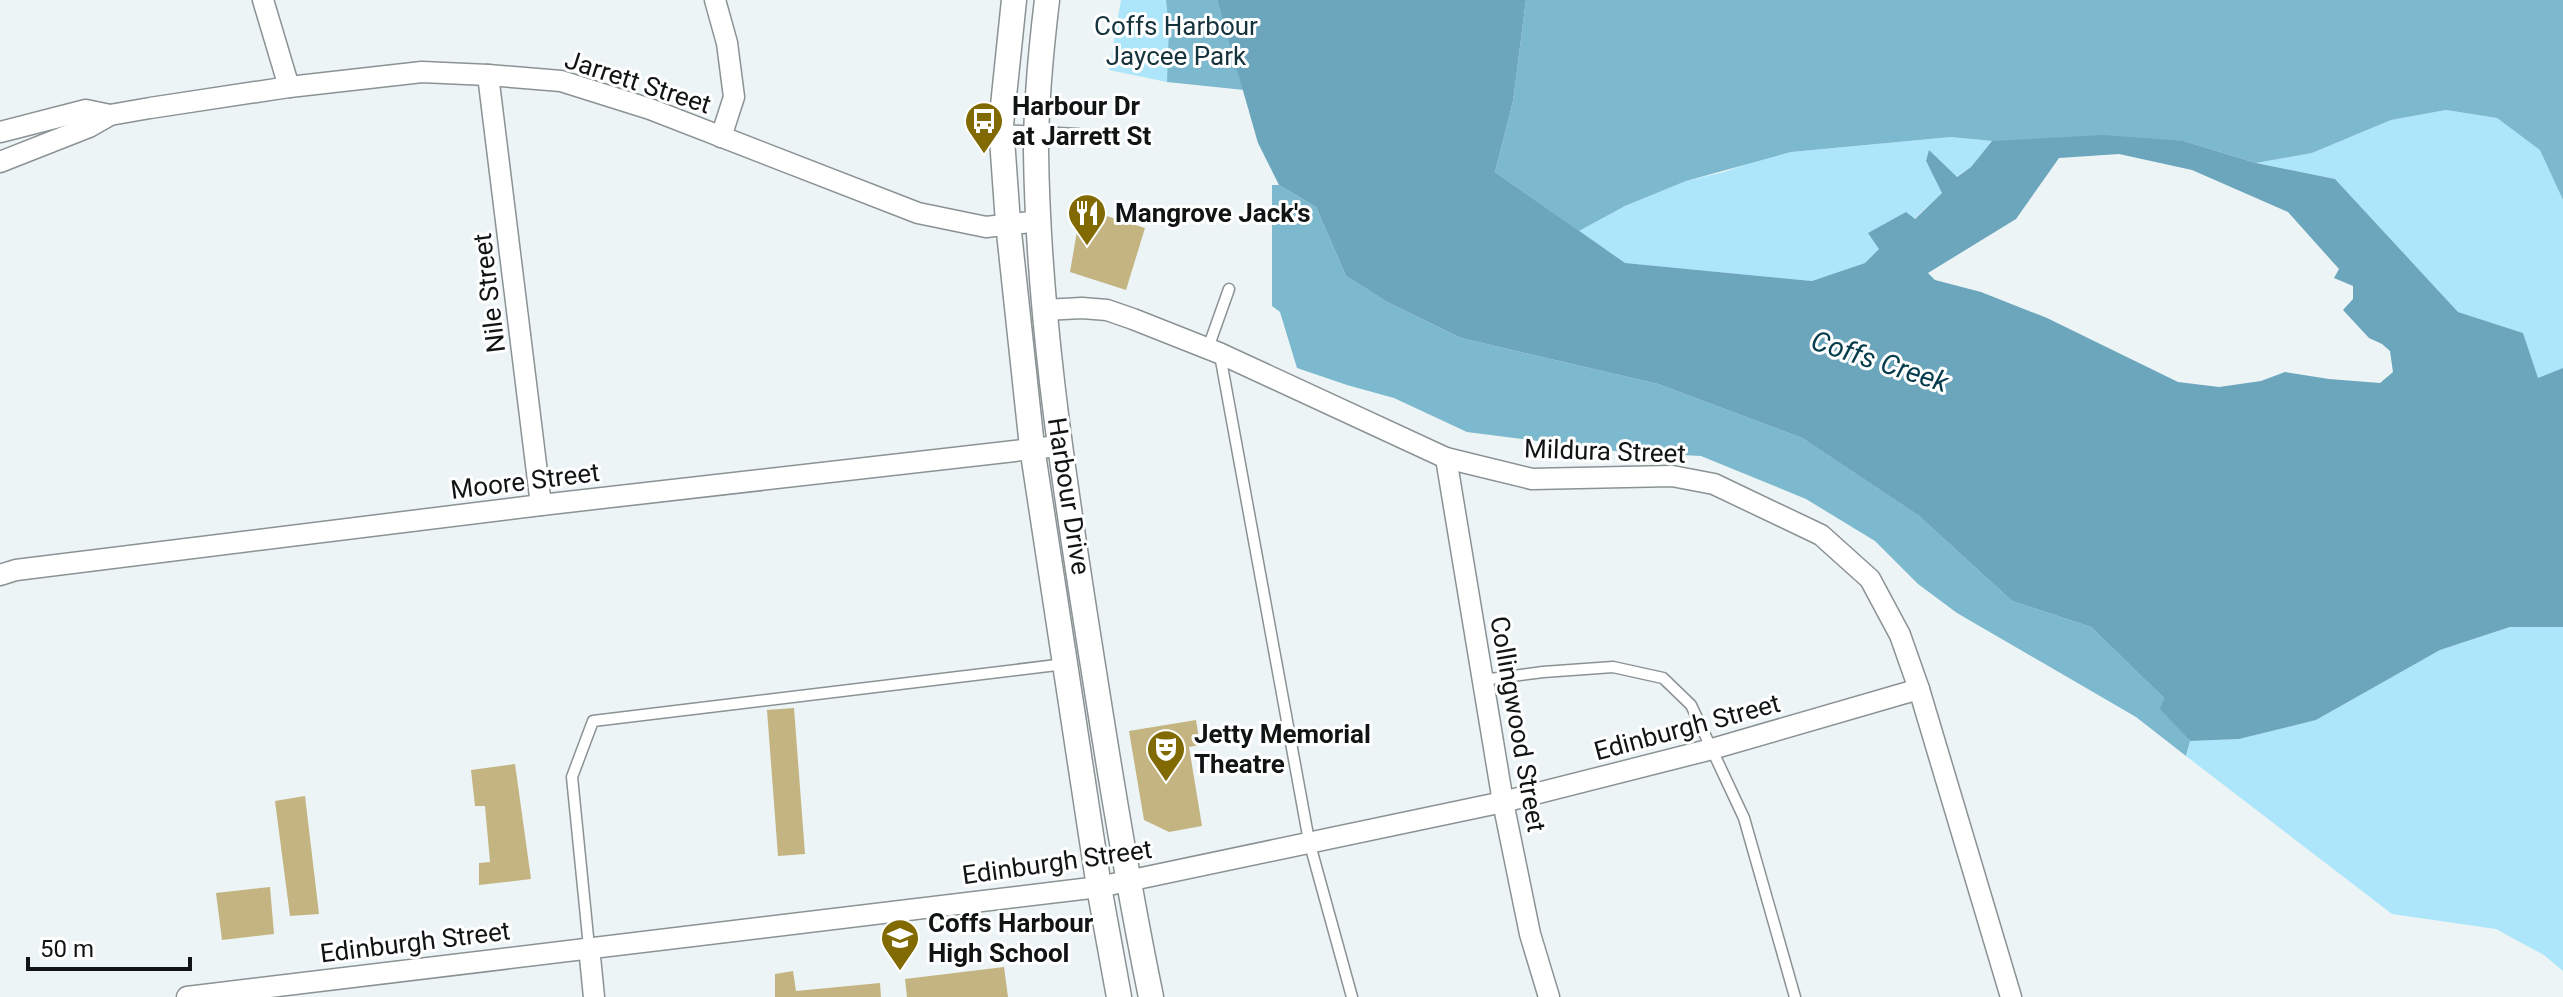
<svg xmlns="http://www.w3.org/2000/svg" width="2563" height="997" font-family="Roboto,sans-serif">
<rect width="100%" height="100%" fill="#ecf4f6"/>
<g fill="#ade6fb">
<polygon points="1121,0 1208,0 1167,82 1109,70"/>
<polygon points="2446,110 2497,118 2541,150 2563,200 2563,368 2538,379 2523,333 2458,312 2335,179 2256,163 2312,153 2391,120"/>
<polygon points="1951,137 1992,141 1971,167 1956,177 1930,151 1926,162 1943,192 1914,219 1869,233 1880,249 1865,263 1812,281 1624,263 1579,231 1625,206 1686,181 1724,172 1758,160 1791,152"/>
<polygon points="2510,627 2563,627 2563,971 2544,955 2496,929 2392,914 2186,756 2190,741 2239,739 2316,720 2440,650"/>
</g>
<g fill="#7cb8ce">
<polygon points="1166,0 1217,0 1244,90 1167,82 1169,27"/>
<polygon points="1526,0 2563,0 2563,200 2540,150 2497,118 2446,110 2391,120 2312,153 2256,163 2184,141 1992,141 1951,137 1791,152 1686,181 1625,206 1579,231 1495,172 1513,101"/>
<polygon points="1272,185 1279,185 1316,207 1346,276 1387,302 1461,338 1658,384 1802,438 1919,516 2012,601 2091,627 2164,698 2161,709 2190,741 2186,756 2136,717 1957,613 1918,584 1875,541 1806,499 1701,456 1623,452 1467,432 1394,398 1347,385 1297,368 1280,312 1272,306"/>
</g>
<path fill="#6ba6bc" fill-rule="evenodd" d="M 1217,0 L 1526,0 L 1513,101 L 1495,172 L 1625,263 L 1812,281 L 1865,263 L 1879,249 L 1868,233 L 1906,212 L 1915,219 L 1942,193 L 1926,161 L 1929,150 L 1957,177 L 1971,167 L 1992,141 L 2103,135 L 2184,141 L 2256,163 L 2335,179 L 2458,312 L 2523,333 L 2538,378 L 2563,368 L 2563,627 L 2510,627 L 2440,650 L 2316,720 L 2239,739 L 2190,741 L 2160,709 L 2164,698 L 2091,627 L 2012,601 L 1919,516 L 1802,438 L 1658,384 L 1461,338 L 1387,302 L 1346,276 L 1316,207 L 1279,185 L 1258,143 ZM 2119,154 L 2192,170 L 2288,212 L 2339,269 L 2334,278 L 2353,286 L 2353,299 L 2343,310 L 2369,338 L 2382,344 L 2390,351 L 2393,372 L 2380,383 L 2329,379 L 2285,372 L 2261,381 L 2219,387 L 2178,382 L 2047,318 L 1981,292 L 1935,280 L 1928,273 L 2016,219 L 2059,158 Z"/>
<g fill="#c3b481">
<polygon points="1081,208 1145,228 1126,290 1070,272"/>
<polygon points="794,708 805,854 778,856 767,710"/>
<polygon points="1196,720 1200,745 1189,747 1202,826 1169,832 1144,820 1129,731"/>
<polygon points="515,764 531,879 479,885 479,863 490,862 485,806 475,806 471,770"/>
<polygon points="305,796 319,914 290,916 275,801"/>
<polygon points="270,887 274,934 222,940 216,893"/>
<polygon points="1004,967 1008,997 907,997 905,979"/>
<polygon points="793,971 796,991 880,983 881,997 775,997 775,974"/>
</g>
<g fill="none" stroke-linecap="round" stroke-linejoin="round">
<defs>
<g id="service">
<polyline points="1001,130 1077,134 1111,139"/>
<polyline points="1208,348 1229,289"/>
<polyline points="1220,355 1309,841 1352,997"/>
<polyline points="1483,680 1543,672 1613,667 1663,678 1691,705 1744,818 1795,997"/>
<polyline points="589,947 572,777 593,721 1065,664"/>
</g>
<g id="minor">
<polyline points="263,0 289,87"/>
<polyline points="715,0 727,43 734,97 721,137"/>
<polyline points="488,75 541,505"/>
<polyline points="0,132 86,110 110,115"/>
<polyline points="0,162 89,127 110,115 150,108 289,87 422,72 488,75 561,81 650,109 918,213 986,227 1040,221"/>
<polyline points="1044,310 1082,308 1107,310 1133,319 1219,353 1446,458 1532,479 1672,476 1714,484 1821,535 1870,579 1900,635 1919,689 2011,997"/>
<polyline points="1446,458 1503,802 1530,934 1549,997"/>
<polyline points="0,575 16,570 541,505 1058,446"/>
<polyline points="589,947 594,997"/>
<polyline points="187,997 1099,887 1503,802 1712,749 1919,689"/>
</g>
<g id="tertiary">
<polyline points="1014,0 1001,125 1008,223 1032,447 1099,887 1119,997"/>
<path d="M 1047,0 C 1041,50 1036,101 1036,151 C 1038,307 1061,461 1085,615 C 1105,743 1125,870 1151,997"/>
</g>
</defs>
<use href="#service" stroke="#8b9294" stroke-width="13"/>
<use href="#minor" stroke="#8b9294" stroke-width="23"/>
<use href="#tertiary" stroke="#8b9294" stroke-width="27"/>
<use href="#service" stroke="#fff" stroke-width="10"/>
<use href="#minor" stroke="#fff" stroke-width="20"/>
<use href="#tertiary" stroke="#fff" stroke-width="24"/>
</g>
<defs>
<symbol id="bus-pin" viewBox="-11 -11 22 30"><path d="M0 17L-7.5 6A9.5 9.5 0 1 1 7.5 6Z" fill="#816a02" stroke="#fff"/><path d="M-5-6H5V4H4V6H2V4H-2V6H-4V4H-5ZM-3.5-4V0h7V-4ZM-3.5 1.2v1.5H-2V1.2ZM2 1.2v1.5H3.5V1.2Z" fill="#fff"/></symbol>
<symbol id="restaurant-pin" viewBox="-11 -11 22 30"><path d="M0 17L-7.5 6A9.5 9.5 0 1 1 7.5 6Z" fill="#816a02" stroke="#fff"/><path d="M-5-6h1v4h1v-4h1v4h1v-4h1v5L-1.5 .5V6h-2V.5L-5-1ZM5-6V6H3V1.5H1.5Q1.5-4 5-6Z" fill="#fff"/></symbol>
<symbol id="theatre-pin" viewBox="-11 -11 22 30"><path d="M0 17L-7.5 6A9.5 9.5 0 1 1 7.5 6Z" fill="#816a02" stroke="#fff"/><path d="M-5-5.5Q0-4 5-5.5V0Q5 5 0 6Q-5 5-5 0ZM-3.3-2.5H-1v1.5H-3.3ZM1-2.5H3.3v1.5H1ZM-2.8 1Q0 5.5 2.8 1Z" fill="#fff"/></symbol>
<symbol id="school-pin" viewBox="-11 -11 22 30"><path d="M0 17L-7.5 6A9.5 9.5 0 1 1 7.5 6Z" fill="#816a02" stroke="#fff"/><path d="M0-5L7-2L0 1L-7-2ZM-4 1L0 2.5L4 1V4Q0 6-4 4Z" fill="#fff"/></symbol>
</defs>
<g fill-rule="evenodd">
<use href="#bus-pin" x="962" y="99" width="44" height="60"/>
<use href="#restaurant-pin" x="1065" y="191" width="44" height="60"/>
<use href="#theatre-pin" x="1144" y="727" width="44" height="60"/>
<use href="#school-pin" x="878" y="916" width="44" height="60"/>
</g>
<g text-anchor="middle" stroke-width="6" stroke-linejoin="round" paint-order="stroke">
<g font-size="26" fill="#15333d" stroke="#fff">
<text x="1176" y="35">Coffs Harbour<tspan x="1176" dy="30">Jaycee Park</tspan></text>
</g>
<g font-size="26" fill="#111415" stroke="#fff">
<text transform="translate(638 82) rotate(18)" y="9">Jarrett Street</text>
<text transform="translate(489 293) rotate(-97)" y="9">Nile Street</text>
<text transform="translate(1605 451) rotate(2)" y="9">Mildura Street</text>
<text transform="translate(525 481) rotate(-7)" y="9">Moore Street</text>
<text transform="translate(1069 496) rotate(81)" y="9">Harbour Drive</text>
<text transform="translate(1518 724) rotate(80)" y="9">Collingwood Street</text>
<text transform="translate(1687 727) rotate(-15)" y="9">Edinburgh Street</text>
<text transform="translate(1057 862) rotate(-8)" y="9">Edinburgh Street</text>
<text transform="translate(415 942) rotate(-7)" y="9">Edinburgh Street</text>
</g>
<g font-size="26" font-weight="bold" fill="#111415" stroke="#fff" text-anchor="start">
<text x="1012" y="115">Harbour Dr<tspan x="1012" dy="30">at Jarrett St</tspan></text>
<text x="1115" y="222">Mangrove Jack's</text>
<text x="1194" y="743">Jetty Memorial<tspan x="1194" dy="30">Theatre</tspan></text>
<text x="928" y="932">Coffs Harbour<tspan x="928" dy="30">High School</tspan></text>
</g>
<g font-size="28" font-style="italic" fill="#043c4c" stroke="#fff">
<text transform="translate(1880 361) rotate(18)" y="10">Coffs Creek</text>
</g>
</g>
<path d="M28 957v12h162v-12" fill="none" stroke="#111415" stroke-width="4"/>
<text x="40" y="957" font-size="24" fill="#111415" stroke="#ffffff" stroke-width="6" paint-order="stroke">50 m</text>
</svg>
